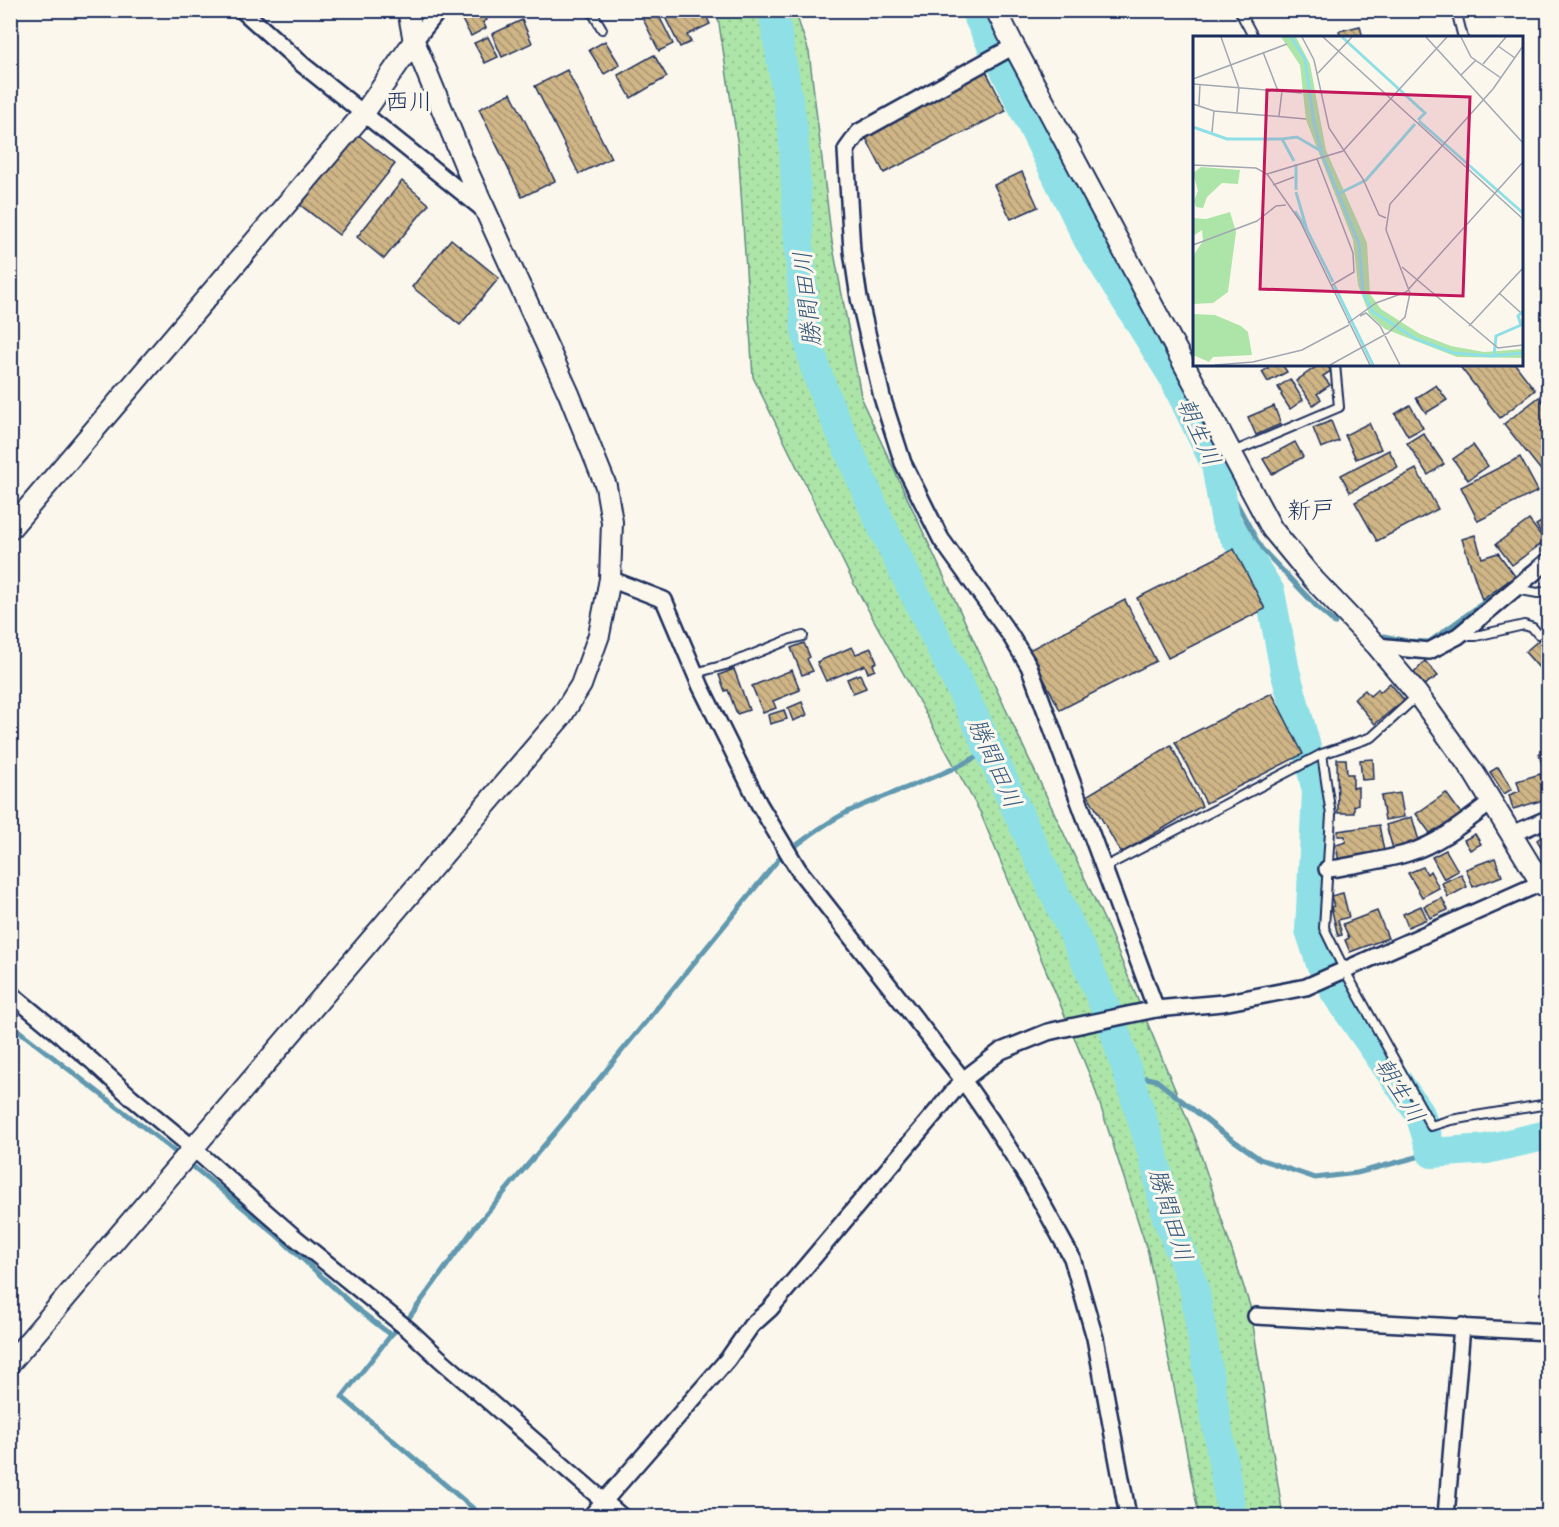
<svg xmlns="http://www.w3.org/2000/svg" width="1559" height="1527" font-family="'Patrick Hand','Klee One',sans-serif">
<defs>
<pattern id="grass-dots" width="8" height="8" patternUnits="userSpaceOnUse" patternTransform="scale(1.5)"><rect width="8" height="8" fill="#ade5a8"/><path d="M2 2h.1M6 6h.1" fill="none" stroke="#94c593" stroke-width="1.8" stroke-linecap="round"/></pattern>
<pattern id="building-back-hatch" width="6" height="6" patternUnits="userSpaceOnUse" patternTransform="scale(1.5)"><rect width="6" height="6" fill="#d0b686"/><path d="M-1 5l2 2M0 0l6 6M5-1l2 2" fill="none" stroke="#a89471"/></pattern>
</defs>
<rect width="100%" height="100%" fill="#fbf7ec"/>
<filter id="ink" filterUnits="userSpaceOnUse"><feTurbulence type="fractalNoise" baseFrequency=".0167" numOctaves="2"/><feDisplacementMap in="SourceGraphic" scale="12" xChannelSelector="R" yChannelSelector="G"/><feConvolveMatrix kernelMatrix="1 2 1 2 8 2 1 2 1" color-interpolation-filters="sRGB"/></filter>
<g filter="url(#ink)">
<polygon fill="url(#grass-dots)" stroke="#648a83" stroke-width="1.5" points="717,11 795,11 809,52 832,242 862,401 1108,928 1196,1140 1250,1306 1283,1516 1199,1516 1148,1252 1093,1083 980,812 855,586 753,377 738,146"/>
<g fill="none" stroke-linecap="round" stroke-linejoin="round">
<g stroke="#6099b0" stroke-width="5">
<polyline points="1216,465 1261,548 1320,610 1335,623"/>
<polyline points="1539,560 1548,550"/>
<polyline points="1384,636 1406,641 1429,642 1504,588"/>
<polyline points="10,1024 168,1146 274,1233 355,1307 391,1335"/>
<polyline points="1128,1074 1156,1080 1219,1130 1260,1159 1315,1178 1357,1173 1432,1153"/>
<path d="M 482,1516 L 342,1397 L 391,1335 L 408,1319 L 475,1227 L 568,1117 L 778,860 C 801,841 827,821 854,809 C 899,789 947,775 989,750"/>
</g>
<g stroke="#8ee0e6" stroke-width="30">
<polyline points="773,10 793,129 799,245 806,330 815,367 826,398 880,522 971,710 1086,961 1114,1029 1153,1154 1167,1217 1194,1287 1232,1516"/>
<polyline points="975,10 993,47"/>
<polyline points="1003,66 1088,239 1173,376 1216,465 1226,522 1270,592 1285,671 1308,754"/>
<polyline points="1311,766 1317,792 1310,930 1321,964"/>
<polyline points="1335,992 1420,1114 1432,1153 1486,1149 1548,1135"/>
</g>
</g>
<g fill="url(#building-back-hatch)" stroke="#1b2f5e" stroke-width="1.5">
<polygon points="482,10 487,20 483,22 486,28 471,36 457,11"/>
<polygon points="656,10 673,44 659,51 639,11"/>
<polygon points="678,10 703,10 710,24 687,35 691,42 680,47 665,17"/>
<polygon points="522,20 532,43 502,57 492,34"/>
<polygon points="1360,26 1363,38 1341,38 1339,31"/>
<polygon points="488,37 498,57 485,63 474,43"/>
<polygon points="605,41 620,65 604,74 589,50"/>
<polygon points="654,55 667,77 631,98 618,75"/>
<polygon points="567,70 611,158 579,174 535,86"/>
<polygon points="986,71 1006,111 884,173 864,134"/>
<polygon points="511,93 555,181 522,197 479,109"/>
<polygon points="356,133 395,164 339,235 299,204"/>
<polygon points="1022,172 1038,207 1011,219 994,185"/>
<polygon points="402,181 429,204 384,259 357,237"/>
<polygon points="451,239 499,278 460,325 412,287"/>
<polygon points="1265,364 1282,364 1287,372 1268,382 1262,372 1268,368"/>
<polygon points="1320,364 1326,364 1331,371 1323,376 1330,385 1317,394 1321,399 1313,405 1296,381"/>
<polygon points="1458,364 1515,364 1535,390 1500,418"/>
<polygon points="1290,379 1303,400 1290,409 1281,395 1282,394 1278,387"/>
<polygon points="1436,385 1447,400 1426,413 1416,398"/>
<polygon points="1539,397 1548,409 1548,477 1547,478 1504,424"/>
<polygon points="1410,405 1423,428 1408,436 1395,414"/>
<polygon points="1274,406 1281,424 1256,435 1248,417"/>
<polygon points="1331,421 1339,441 1321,448 1313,428"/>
<polygon points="1369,423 1381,449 1356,459 1345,435"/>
<polygon points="1423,433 1444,464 1428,475 1407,443"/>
<polygon points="1295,442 1303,457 1272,474 1263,459"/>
<polygon points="1473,445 1488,466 1468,480 1453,459"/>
<polygon points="1389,450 1398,467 1350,492 1341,475"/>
<polygon points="1520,457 1538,491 1478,521 1461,487"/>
<polygon points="1416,469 1438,509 1377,541 1355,502"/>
<polygon points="1529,520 1545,541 1512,565 1496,544"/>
<polygon points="1548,521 1548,535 1544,538 1536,525 1541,522 1542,525"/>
<polygon points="1475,535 1482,558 1498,553 1515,576 1482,600 1462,539"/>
<polygon points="1234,549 1265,609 1168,658 1137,598"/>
<polygon points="1125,600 1156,661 1060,710 1029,650"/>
<polygon points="1540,639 1548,648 1548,678 1525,652"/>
<polygon points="804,643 810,657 807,659 813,671 802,675 791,648"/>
<polygon points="852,647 856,654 871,648 877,662 873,664 875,670 868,673 865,665 826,681 817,662"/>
<polygon points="1425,661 1438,676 1424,685 1414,673"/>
<polygon points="734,669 749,710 737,714 728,690 725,691 719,675"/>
<polygon points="792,670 800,690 773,701 776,708 763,713 752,686"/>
<polygon points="860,674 866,688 853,693 847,679"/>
<polygon points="1390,683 1404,700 1375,724 1354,699 1365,690 1370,696 1378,689 1380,692"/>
<polygon points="1272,693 1303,754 1206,803 1175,742"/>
<polygon points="802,702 807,715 793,721 788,708"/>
<polygon points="784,710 787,719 770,724 768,715"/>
<polygon points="1171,745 1202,806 1121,853 1088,795"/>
<polygon points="1548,751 1548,772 1545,774 1539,754"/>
<polygon points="1337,759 1346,759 1347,774 1353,774 1353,788 1358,787 1358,804 1354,806 1354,813 1338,813"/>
<polygon points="1373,759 1374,779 1362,780 1360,760"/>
<polygon points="1498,767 1512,789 1504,794 1490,772"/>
<polygon points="1540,774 1547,799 1513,809 1509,795 1520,791 1517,781"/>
<polygon points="1400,793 1404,817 1385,820 1381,796"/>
<polygon points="1446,793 1463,816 1439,833 1436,829 1430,833 1416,814"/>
<polygon points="1412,817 1419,841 1393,849 1386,825"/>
<polygon points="1379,825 1384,851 1339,862 1336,845 1346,842 1345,836 1338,836 1338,831"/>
<polygon points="1548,832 1548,859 1537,840"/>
<polygon points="1475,834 1481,844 1470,850 1464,840"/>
<polygon points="1446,850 1458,871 1444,879 1432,857"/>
<polygon points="1495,858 1502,876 1473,887 1466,869"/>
<polygon points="1423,867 1427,874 1430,871 1439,888 1422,897 1408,873"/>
<polygon points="1461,874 1467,887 1448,897 1442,883"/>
<polygon points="1343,893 1349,917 1338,920 1342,935 1338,936 1331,907 1334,906 1331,896"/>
<polygon points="1442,898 1448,910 1430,918 1424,906"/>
<polygon points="1421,906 1427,919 1408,927 1403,914"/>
<polygon points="1377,911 1388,938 1350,952 1345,940 1349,938 1343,924"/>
</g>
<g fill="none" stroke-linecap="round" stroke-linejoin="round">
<defs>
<g id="service">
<polyline points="591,10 602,29"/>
<polyline points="1239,10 1254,38"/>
<polyline points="1456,10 1463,38"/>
<polyline points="1233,452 1339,407 1335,364"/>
<polyline points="1515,589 1538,593 1548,590"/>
<polyline points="1463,632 1470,636 1476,636 1524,625 1533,628 1538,634"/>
<polyline points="695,673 729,664 791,639 803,636"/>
<polyline points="1418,695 1372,737 1322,754 1331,815 1324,928 1345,971 1431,1126 1451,1120 1548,1104"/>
<polyline points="1103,868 1322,754"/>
</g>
<g id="minor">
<polyline points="242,10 303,65 484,210"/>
<polyline points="414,41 439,10"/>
<polyline points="1014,46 859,132 846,150 852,251 859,298 882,397 903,463 941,539 1010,635 1029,666 1156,1009"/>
<polyline points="610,579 664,600 701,687 759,804 798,869 963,1080 992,1122 1032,1185 1072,1258 1095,1338 1128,1516"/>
<polyline points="1377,646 1429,651 1458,636 1548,561"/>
<polyline points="1512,834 1545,820"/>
<path d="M 1327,869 L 1338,868 C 1361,863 1386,860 1408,853 C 1440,843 1465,822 1492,802"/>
<polyline points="10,993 92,1061 131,1097 194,1149 292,1235 409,1330 440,1359 621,1516"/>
<polyline points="1256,1316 1548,1332"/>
<polyline points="591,1516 728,1359 751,1326 770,1309 963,1080 1001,1051 1048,1032 1061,1029 1156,1009 1223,1003 1306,987 1541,883"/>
<polyline points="1446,1516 1462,1326"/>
</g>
<g id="tertiary">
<polyline points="996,10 1014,46 1272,529 1314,580 1377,646 1418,695 1474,773 1541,883 1548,889"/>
<polyline points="10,529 364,113 414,41"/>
<polyline points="10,1363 561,717 581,685 599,635 610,579 612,522 606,486 569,394 467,170 414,41 408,10"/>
</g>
</defs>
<use href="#service" stroke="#1b2f5e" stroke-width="12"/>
<use href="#minor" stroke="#1b2f5e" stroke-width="20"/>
<use href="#tertiary" stroke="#1b2f5e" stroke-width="24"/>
<use href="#service" stroke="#fbf7ec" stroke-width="8"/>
<use href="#minor" stroke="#fbf7ec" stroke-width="15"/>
<use href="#tertiary" stroke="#fbf7ec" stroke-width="20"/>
</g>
</g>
<g text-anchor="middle" stroke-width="6" stroke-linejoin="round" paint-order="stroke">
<g font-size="24" fill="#1b2f5e" stroke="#fbf7ec">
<text x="409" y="109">西川</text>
<text x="1311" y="518">新戸</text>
</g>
<g font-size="24" font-style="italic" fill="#385b80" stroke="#fbf7ec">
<text transform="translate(807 299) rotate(-96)" y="8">勝間田川</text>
<text transform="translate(1199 432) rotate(66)" y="8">朝生川</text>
<text transform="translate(995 763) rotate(66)" y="8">勝間田川</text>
<text transform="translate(1400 1090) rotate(58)" y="8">朝生川</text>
<text transform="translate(1171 1215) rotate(73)" y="8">勝間田川</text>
</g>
</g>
<g transform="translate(1193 36)">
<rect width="330" height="330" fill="#fbf7ec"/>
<path d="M 88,1 L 103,1 L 117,28 L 133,114 L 174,207 L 177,258 L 188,273 L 227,298 L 258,310 L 291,316 L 330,313 L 330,322 L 264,321 L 192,293 L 176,278 L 165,249 L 160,204 L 113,84 L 107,29 ZM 0,278 L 22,279 L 48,290 L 55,296 L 59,319 L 20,321 L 16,326 L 0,319 Z" fill="#ade5a8"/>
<path d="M 8,131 L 47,134 L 45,148 L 29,147 L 14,161 L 10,172 L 3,171 L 1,165 L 5,155 L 0,137 ZM 37,176 L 43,196 L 35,256 L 20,267 L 0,268 L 0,220 L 10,205 L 9,194 L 0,200 L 0,182 L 13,183 Z" fill="#ade5a8"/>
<path fill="none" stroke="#8ee0e6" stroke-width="3" d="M 98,1 L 112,23 L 121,87 L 130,121 L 166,208 L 170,257 L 179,275 L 223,303 L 261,317 L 298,320 L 330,317M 149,1 L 232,77 L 225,84M 226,85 L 330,177M 0,91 L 34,103 L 89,103 L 101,125M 89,103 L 104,101 L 128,115M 103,128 L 103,154M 103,156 L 114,194 L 140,246M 145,158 L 173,144 L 222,88M 102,175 L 114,194M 141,249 L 180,329M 301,320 L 303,300 L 328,289 L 325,280 L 330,275"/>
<path fill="none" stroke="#a1a7b3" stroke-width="1.5" d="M 28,1 L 46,52 L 44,76M 109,1 L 121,24 L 136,92 L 170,143 L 186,179 L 193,182M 130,1 L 330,183M 233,1 L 330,107M 268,1 L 278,21 L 308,42M 305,10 L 322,22M 70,16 L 85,55 L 109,57M 290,28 L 313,1M 125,37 L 159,1M 268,39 L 283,24M 0,43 L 94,8M 0,48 L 85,55M 0,68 L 21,75 L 113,83M 6,69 L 7,48M 86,80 L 89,55M 19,96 L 21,75M 124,123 L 160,217 L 161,236 L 139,249M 0,129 L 63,132 L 74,138 L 107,185 L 177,329M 74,138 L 150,115 L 254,1M 80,149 L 101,141M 0,209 L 64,185 L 83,170 L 93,169M 209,231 L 305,312 L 330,309M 306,257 L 327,276M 167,280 L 173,277 L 187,290 L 207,329M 155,287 L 183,267 L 213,256 L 330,126M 276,290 L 330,232M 22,329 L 60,326 L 109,314 L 156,289M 137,329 L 195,297 L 212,281 L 217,257 L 193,194 L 197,168 L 300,53 L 330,10"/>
<path fill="#c2185b" fill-opacity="0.15" stroke="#c2185b" stroke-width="3" d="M 74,54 L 277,61 L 270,260 L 67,253 Z"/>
<rect width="330" height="330" fill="none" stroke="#1b2f5e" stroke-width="3"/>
</g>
<rect width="1559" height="1527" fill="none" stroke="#fbf7ec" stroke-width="36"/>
<rect x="18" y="18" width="1523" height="1491" fill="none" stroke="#1b2f5e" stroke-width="2" filter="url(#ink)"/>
</svg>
